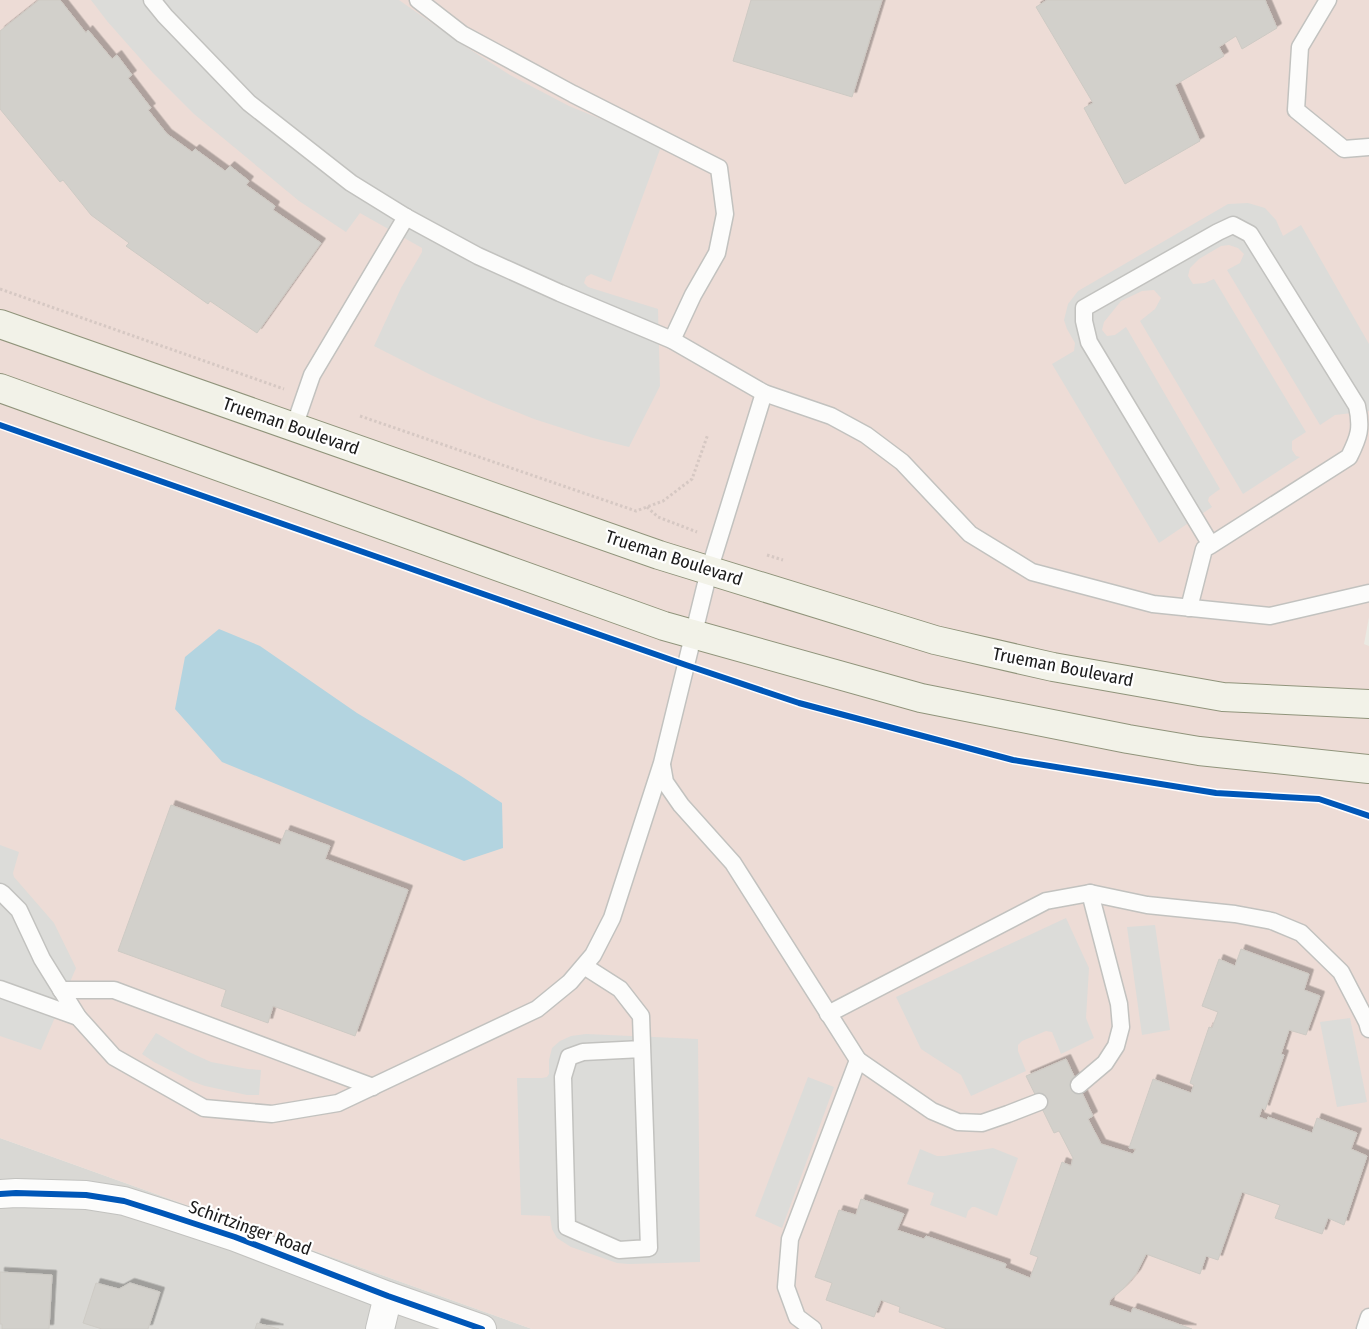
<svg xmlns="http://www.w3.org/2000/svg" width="1369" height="1329" font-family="'Fira Sans Condensed',sans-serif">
<defs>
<filter id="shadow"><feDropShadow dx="4.5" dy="-4.5" stdDeviation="0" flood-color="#0004"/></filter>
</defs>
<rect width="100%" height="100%" fill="#eae9e2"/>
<polygon fill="#d9d8d4" points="0,1138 532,1329 0,1329"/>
<polygon fill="#eddcd6" points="0,0 1369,0 1369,617 1364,644 1369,646 1369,1329 532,1329 0,1138"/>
<g fill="#dcdcd9">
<polygon points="91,0 399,0 463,45 510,75 569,106 662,144 611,282 591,274 586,277 584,283 588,287 658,309 660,386 629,447 593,438 534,419 489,401 431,375 374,346 401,288 422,252 422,248 360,213 346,232 299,201 194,114 153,73 107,21"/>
<polygon points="1248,203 1265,208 1276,220 1283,236 1301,225 1369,344 1369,411 1335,415 1320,425 1227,270 1240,263 1244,254 1238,248 1229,245 1221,246 1199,259 1190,268 1188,276 1193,284 1205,283 1214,279 1306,432 1292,441 1292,450 1296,456 1300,457 1243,494 1140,321 1155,309 1161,298 1154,290 1142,291 1121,301 1104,322 1102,330 1107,336 1115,335 1126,327 1220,489 1209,497 1208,501 1212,507 1159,543 1052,364 1074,351 1075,343 1067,329 1064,320 1068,304 1078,291 1228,204"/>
<polygon points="0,845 19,852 13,873 14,877 54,923 76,968 41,1050 0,1036"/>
<polygon points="1066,918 1089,968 1086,1018 1094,1038 1061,1054 1052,1032 1046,1031 1022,1041 1018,1045 1018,1051 1026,1071 971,1096 961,1075 921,1049 896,997"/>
<polygon points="1155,925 1170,1030 1142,1035 1127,927"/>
<polygon points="1350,1018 1367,1102 1337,1107 1320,1022"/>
<polygon points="156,1033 189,1052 211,1062 248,1069 261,1070 259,1095 247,1095 205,1086 191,1081 154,1062 142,1054"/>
<polygon points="586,1034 698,1039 700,1262 629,1264 617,1263 571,1247 557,1238 552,1229 550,1216 521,1215 517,1078 542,1078 547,1077 549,1074 549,1060 552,1048 560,1041 571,1036"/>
<polygon points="808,1077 834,1087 782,1228 755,1216"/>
<polygon points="993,1148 1018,1158 997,1216 975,1207 972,1207 968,1211 966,1218 930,1205 934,1193 907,1184 920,1149 937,1156 944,1156"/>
</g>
<polygon fill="#b3d4e0" points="219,629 260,646 357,713 461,776 502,803 503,848 464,861 222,762 175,709 185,657"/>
<g fill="#d2d0cb" stroke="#cdcac4" filter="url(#shadow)">
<polygon points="39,0 60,0 86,33 88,30 112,59 117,55 132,75 128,78 151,108 148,110 167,134 192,152 195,149 225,171 230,166 249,181 246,185 275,206 273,210 321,243 257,333 210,301 208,304 126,246 129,243 91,215 63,180 60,182 0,109 0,31"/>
<polygon points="751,0 882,0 852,97 733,61"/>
<polygon points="1047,0 1265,0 1277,28 1242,49 1236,36 1219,47 1224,56 1175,85 1200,141 1125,184 1084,108 1093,103 1036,7"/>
<polygon points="171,805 280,845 286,830 330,846 325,859 408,890 355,1036 273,1006 268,1023 221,1006 226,990 118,951"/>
<polygon points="1241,949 1309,974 1304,990 1320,996 1306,1035 1289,1030 1281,1054 1284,1055 1265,1110 1262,1108 1259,1117 1267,1120 1268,1117 1312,1133 1317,1118 1357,1133 1351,1149 1367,1156 1344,1225 1328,1218 1322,1234 1275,1218 1280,1205 1242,1192 1218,1260 1206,1256 1200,1274 1146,1254 1136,1274 1124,1288 1110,1300 1109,1305 1131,1313 1133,1308 1192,1329 947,1329 899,1312 900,1307 881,1300 874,1317 826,1300 832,1283 815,1277 839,1210 856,1215 861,1199 904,1214 897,1230 924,1239 926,1236 1006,1264 1005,1268 1030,1278 1038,1257 1030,1254 1062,1162 1071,1166 1073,1158 1059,1131 1054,1133 1026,1076 1066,1059 1093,1116 1088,1119 1101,1144 1133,1154 1136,1149 1129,1148 1153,1079 1191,1093 1194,1085 1190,1083 1209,1027 1212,1028 1218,1012 1202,1006 1219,959 1235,966"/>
<polygon points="0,1272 52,1275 49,1329 2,1329 2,1324 0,1324"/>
<polygon points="96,1283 119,1289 130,1283 160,1292 148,1329 102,1329 83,1323"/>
<polygon points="257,1323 279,1329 255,1329"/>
</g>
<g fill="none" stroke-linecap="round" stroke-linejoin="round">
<defs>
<g id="service">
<polyline points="152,0 165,16 249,103 351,183 406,217 478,256 560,293 672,340 764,393 831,416 866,435 902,462 970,534 1032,572 1153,604 1270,616 1369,593"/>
<polyline points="418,0 462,34 573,94 719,168 725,214 717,253 693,295 672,340"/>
<polyline points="1328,0 1300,47 1296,110 1344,149 1369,147"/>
<polyline points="294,427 312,375 406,217"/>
<path d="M 1189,608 L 1204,549 L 1211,545 L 1349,457 C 1359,437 1362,428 1357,406 L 1250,234 L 1233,225 L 1218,232 L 1084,308 L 1084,321 L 1089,342 L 1211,545"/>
<polyline points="662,765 665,782 681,805 733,863 858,1060 790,1239 786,1287 797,1317 813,1329"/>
<polyline points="0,892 3,894 19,910 42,959 78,1017 114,1057 204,1108 272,1114 338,1103 537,1009 570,982 593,955 612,918 662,763 709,571 764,393"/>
<polyline points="584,966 620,989 641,1016 649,1248 619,1250 567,1227 563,1077 569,1057 583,1052 642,1049"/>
<polyline points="0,989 78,1017"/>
<polyline points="61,990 114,990 373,1087"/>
<polyline points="828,1014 1046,901 1090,893 1147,905 1235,914 1272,921 1301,933 1341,972 1367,1022 1369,1029"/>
<polyline points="858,1060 932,1111 958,1122 982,1123 1008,1114 1039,1102"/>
<polyline points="1079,1085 1105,1063 1116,1046 1121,1027 1119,1004 1090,893"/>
<polyline points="1365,1329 1369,1317"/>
</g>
<g id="minor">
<polyline points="0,1194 16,1193 86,1195 124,1201 162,1213 235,1237 388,1296 482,1329"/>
<polyline points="380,1329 388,1296"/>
</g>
<g id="secondary">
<polyline points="0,324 659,555 935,640 1053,667 1223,697 1369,704"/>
<polyline points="0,388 664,626 921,698 1128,739 1199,751 1369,769"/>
</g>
</defs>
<use href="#service" stroke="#c2c2bf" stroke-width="19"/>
<use href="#minor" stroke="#c2c2bf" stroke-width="30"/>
<use href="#secondary" stroke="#90947b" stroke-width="30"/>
<g stroke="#d6c8c3" stroke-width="3" stroke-dasharray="2.5 2.5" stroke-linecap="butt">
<polyline points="0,289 284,389"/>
<polyline points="360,416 636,511 663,501 692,479 708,434"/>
<polyline points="647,507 658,517 697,532"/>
<polyline points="767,555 783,560"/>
</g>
<use href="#service" stroke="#fcfcfb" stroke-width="16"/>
<use href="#minor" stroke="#fcfcfb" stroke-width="28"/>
<use href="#secondary" stroke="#f2f2e8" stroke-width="28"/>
<defs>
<g id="cycleway">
<polyline points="0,425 686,665 799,703 1013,760 1216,793 1319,799 1369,816"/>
<polyline points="0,1194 16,1193 86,1195 124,1201 162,1213 235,1237 388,1296 482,1329"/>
</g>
</defs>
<use href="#cycleway" stroke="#fff" stroke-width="9"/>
<use href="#cycleway" stroke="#0057b8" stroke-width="6"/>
</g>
<g text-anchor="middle" stroke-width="4.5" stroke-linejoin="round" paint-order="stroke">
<g font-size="18" fill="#1b1b1b" stroke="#fff">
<text transform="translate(291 426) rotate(19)" y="6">Trueman Boulevard</text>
<text transform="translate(674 558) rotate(18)" y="6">Trueman Boulevard</text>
<text transform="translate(1063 667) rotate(11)" y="6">Trueman Boulevard</text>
<text transform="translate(250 1228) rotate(20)" y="6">Schirtzinger Road</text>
</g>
</g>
</svg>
